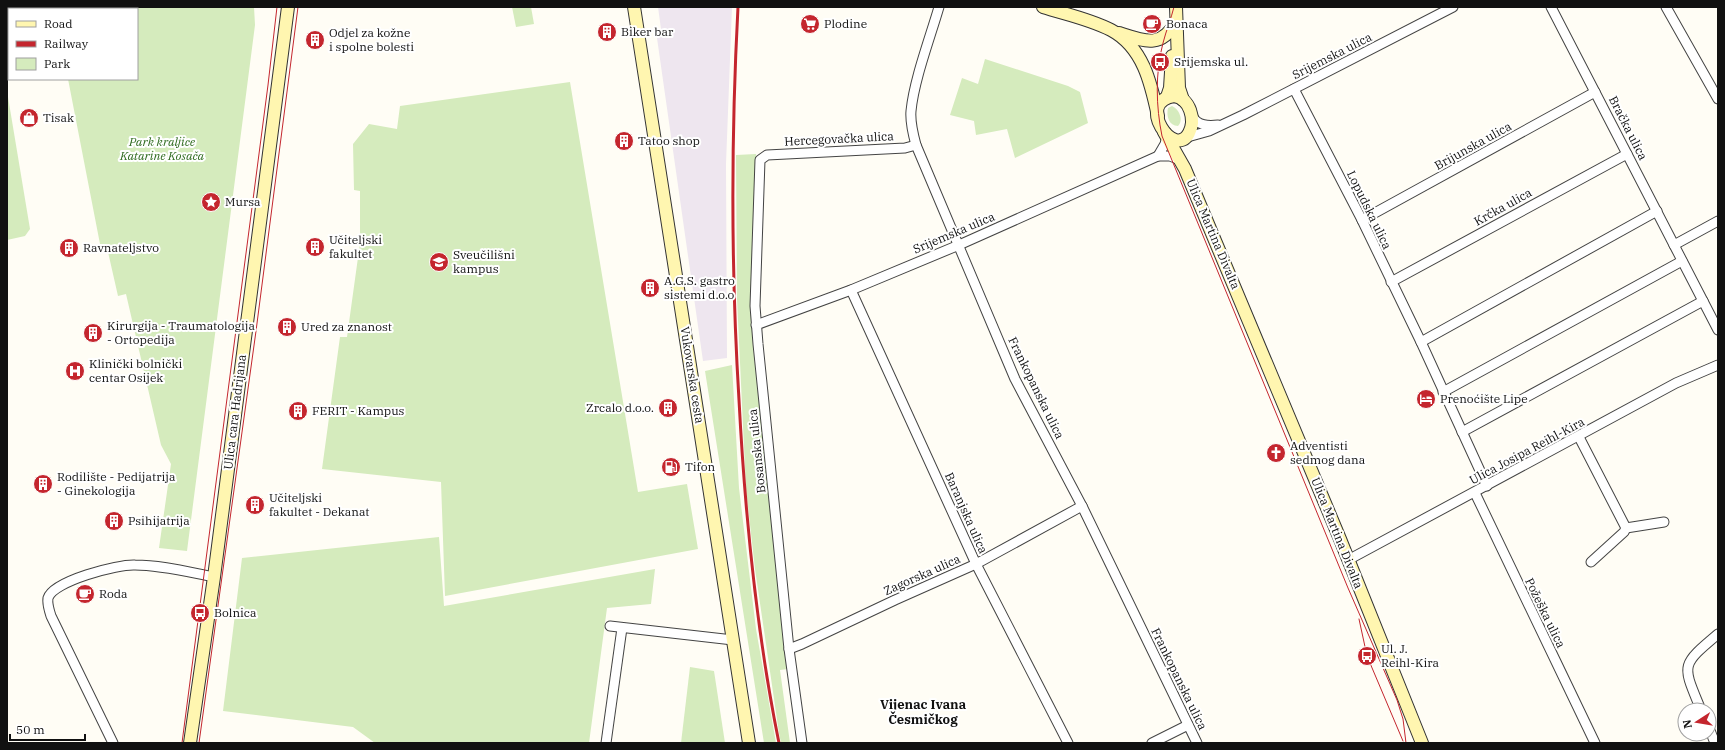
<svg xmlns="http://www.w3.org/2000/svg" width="1725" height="750" font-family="'IBM Plex Serif',serif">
<rect width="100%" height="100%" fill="#fffdf5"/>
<polygon fill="#eee6ef" points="658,7 732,7 726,164 727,358 703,361 656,31 661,29"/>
<g fill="#d5ebbd">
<polygon points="74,7 254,7 255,25 187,551 159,548 171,464 161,445 126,294 118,296 108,252 100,244 68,79 137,79 137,9 63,9"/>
<polygon points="512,7 531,7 534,24 516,27"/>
<polygon points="985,59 1068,86 1080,92 1088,123 1015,158 1007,129 976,135 974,121 950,115 962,78 978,84"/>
<polygon points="570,82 638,492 687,484 698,549 445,596 441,482 322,469 340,337 347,337 360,243 360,191 354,190 353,144 369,124 397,129 400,106"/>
<polygon points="7,91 30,229 25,236 7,240"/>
<path d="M 1172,106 C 1179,109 1184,120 1178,126 C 1169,126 1166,116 1168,108 Z"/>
<polygon points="756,154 751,298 753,346 788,669 780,670 790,743 781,743 779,733 755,569 746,489 737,299 736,155"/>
<polygon points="732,365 739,488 756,629 776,743 764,743 705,371"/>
<polygon points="439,537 444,606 655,569 651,604 607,608 589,743 375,743 353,727 223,711 242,558"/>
<polygon points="690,667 714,671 725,743 681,743"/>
</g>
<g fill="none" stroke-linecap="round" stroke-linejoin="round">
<defs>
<g id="street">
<path d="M 939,7 C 930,38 914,80 911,111 C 910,122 913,134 916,145 L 1015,379 L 1082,506 L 1197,743"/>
<polyline points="1551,7 1718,330"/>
<polyline points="1666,7 1718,99"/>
<polyline points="10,9 23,7"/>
<polyline points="1294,89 1362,220 1421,342 1487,486"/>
<path d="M 1192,116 C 1198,126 1208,126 1218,125"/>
<polyline points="1167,136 1165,144 1158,156 1170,156 1180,160"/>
<polyline points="1184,138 1209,131 1243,115 1453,7"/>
<polyline points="1362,220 1595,92"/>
<polyline points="1674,245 1718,221"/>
<polyline points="1391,282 1627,154"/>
<polyline points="851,290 976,564 1068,743"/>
<polyline points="756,325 851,290 959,245 1158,156"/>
<polyline points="1421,342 1657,211"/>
<polyline points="1443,392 1682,261"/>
<polyline points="1462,432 1703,301"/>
<polyline points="1579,437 1626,528 1624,532 1591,562"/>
<polyline points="1475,493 1595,743"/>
<polyline points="1626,528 1664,522"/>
<polyline points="1348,560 1676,383 1718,365"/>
<polyline points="610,626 733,640"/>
<polyline points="789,649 802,644 895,600 976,564 1082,506"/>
<path d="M 1701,710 C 1682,664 1680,666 1718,634"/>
<polyline points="1709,728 1715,743"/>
<path d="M 113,743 L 51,616 C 49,610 47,604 48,598 C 53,581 118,564 135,565 C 161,565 188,572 214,577"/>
<polyline points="606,743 622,628"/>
<polyline points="802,743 789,649 758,344 755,306 760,160 767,155 905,148 916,145"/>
<polyline points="1152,743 1188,725"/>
</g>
<g id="secondary">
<polyline points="634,7 749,743"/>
<path d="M 1043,7 C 1065,14 1090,19 1111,30 C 1143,47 1151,83 1158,116"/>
<polyline points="1176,7 1179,88 1183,100"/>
<path d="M 1119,33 C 1144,41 1161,49 1176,22"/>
<path d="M 1174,96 C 1190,98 1196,120 1189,133 C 1175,161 1134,102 1174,96 Z"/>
<polyline points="1167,97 1170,88 1172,56"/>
<polyline points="1164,132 1185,169 1340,539 1422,743"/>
<polyline points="190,743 214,577 288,7"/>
</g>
</defs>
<use href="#street" stroke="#444" stroke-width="11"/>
<use href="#secondary" stroke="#333" stroke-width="14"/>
<use href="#street" stroke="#fff" stroke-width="9"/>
<use href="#secondary" stroke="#fff6b0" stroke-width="12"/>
<g stroke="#c4262e" stroke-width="1">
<path d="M 1174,7 C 1171,19 1166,31 1163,43 C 1155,73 1156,107 1162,136 L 1348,588 L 1397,700 L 1403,719 L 1406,743"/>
<polyline points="1359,619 1367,656 1403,741"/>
<polyline points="182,743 268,85 277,7"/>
<polyline points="199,743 256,331 298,7"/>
</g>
<path stroke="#c4262e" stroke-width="3" d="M 738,7 C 731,138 731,269 739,400 C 745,515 756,630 779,743"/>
</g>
<defs>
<symbol id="supermarket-disc" viewBox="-11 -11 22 22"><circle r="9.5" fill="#c4262e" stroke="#fff"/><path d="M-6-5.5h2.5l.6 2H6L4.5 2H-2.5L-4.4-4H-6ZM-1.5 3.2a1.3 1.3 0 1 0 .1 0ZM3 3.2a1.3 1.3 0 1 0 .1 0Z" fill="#fff"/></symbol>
<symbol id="cafe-disc" viewBox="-11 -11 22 22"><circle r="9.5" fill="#c4262e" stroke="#fff"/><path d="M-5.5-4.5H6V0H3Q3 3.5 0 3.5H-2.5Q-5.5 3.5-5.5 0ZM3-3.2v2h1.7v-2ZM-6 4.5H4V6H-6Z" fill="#fff"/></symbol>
<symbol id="building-disc" viewBox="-11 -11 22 22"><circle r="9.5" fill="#c4262e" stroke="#fff"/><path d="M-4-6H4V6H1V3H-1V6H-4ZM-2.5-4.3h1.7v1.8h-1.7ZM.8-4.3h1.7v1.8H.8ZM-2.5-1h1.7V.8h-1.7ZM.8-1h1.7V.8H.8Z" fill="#fff"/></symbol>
<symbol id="bus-disc" viewBox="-11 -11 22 22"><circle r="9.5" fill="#c4262e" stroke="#fff"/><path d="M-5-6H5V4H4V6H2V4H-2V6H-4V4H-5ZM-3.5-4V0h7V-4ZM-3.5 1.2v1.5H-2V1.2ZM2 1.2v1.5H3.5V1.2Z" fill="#fff"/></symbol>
<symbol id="shop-disc" viewBox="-11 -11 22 22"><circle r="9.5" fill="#c4262e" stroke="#fff"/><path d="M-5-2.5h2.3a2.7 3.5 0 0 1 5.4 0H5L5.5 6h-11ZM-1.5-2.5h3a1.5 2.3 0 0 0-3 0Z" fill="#fff"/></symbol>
<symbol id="sight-disc" viewBox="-11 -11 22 22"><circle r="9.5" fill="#c4262e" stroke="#fff"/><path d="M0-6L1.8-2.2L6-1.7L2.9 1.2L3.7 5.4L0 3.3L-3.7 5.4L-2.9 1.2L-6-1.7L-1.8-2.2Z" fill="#fff"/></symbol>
<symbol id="university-disc" viewBox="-11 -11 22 22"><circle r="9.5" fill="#c4262e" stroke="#fff"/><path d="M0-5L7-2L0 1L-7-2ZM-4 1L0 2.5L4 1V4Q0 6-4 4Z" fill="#fff"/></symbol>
<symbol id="hospital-disc" viewBox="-11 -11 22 22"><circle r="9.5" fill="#c4262e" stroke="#fff"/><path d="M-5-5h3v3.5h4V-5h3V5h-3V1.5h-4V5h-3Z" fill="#fff"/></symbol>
<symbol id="hotel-disc" viewBox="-11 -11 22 22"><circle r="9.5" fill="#c4262e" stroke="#fff"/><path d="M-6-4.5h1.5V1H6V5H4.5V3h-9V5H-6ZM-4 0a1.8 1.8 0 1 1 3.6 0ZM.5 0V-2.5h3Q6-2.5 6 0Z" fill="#fff"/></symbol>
<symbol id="church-disc" viewBox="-11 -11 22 22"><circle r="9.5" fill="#c4262e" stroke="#fff"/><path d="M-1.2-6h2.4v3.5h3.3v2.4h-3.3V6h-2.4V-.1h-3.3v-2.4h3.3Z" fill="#fff"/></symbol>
<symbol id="fuel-disc" viewBox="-11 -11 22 22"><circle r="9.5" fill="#c4262e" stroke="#fff"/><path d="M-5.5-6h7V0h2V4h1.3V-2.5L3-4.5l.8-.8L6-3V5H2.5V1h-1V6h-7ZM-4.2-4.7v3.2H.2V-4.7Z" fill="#fff"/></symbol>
</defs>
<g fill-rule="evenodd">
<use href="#supermarket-disc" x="799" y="13" width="22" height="22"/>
<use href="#cafe-disc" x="1141" y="13" width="22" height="22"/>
<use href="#building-disc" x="596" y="21" width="22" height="22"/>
<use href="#building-disc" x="304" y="29" width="22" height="22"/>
<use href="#bus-disc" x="1149" y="51" width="22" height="22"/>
<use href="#shop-disc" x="18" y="107" width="22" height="22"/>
<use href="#building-disc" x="613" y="130" width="22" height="22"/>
<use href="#sight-disc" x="200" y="191" width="22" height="22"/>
<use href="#building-disc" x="304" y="236" width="22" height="22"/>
<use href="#building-disc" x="58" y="237" width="22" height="22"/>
<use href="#university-disc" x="428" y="251" width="22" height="22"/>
<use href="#building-disc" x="639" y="277" width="22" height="22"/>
<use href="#building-disc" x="276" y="316" width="22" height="22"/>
<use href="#building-disc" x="82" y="322" width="22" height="22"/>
<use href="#hospital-disc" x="64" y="360" width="22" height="22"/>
<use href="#hotel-disc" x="1415" y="388" width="22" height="22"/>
<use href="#building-disc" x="657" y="397" width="22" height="22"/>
<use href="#building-disc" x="287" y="400" width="22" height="22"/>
<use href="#church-disc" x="1265" y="442" width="22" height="22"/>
<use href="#fuel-disc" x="660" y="456" width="22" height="22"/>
<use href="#building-disc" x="32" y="473" width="22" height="22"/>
<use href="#building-disc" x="244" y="494" width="22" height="22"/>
<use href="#building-disc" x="103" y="510" width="22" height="22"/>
<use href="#cafe-disc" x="74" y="583" width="22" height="22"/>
<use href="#bus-disc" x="189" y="602" width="22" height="22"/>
<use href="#bus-disc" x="1356" y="645" width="22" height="22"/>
</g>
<g text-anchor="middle" stroke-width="4" stroke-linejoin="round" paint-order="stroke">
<g font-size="12" fill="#111" stroke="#fff" text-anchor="start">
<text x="824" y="28">Plodine</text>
<text x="1166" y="28">Bonaca</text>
<text x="621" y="36">Biker bar</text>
<text x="329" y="37">Odjel za kožne<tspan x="329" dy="14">i spolne bolesti</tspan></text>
<text x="1174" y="66">Srijemska ul.</text>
<text x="43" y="122">Tisak</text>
<text x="638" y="145">Tatoo shop</text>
<text x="225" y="206">Mursa</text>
<text x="329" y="244">Učiteljski<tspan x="329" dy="14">fakultet</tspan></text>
<text x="83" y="252">Ravnateljstvo</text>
<text x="453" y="259">Sveučilišni<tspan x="453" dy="14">kampus</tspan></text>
<text x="664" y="285">A.G.S. gastro<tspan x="664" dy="14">sistemi d.o.o</tspan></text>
<text x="107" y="330">Kirurgija - Traumatologija<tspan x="107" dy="14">- Ortopedija</tspan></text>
<text x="301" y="331">Ured za znanost</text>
<text x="89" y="368">Klinički bolnički<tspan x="89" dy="14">centar Osijek</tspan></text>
<text x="1440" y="403">Prenoćište Lipe</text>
<text x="654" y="412" text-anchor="end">Zrcalo d.o.o.</text>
<text x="312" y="415">FERIT - Kampus</text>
<text x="1290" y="450">Adventisti<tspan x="1290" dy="14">sedmog dana</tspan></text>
<text x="685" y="471">Tifon</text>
<text x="57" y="481">Rodilište - Pedijatrija<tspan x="57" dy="14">- Ginekologija</tspan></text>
<text x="269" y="502">Učiteljski<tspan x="269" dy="14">fakultet - Dekanat</tspan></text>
<text x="128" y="525">Psihijatrija</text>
<text x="99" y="598">Roda</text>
<text x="214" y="617">Bolnica</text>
<text x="1381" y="653">Ul. J.<tspan x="1381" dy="14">Reihl-Kira</tspan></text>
</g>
<g font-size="12" fill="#111" stroke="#fff">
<text transform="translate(1332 56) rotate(-27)" y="4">Srijemska ulica</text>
<text transform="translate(1628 128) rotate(63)" y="4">Bračka ulica</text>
<text transform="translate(839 139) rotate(-3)" y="4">Hercegovačka ulica</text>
<text transform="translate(1473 146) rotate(-29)" y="4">Brijunska ulica</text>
<text transform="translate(1503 207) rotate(-29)" y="4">Krčka ulica</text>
<text transform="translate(1369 210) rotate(64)" y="4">Lopudska ulica</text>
<text transform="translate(954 233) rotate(-23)" y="4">Srijemska ulica</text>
<text transform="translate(1213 234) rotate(67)" y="4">Ulica Martina Divalta</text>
<text transform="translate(692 375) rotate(81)" y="4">Vukovarska cesta</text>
<text transform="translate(1036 388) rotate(64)" y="4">Frankopanska ulica</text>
<text transform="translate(235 412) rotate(-83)" y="4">Ulica cara Hadrijana</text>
<text transform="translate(757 451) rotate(-96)" y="4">Bosanska ulica</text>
<text transform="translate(1527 451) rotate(-28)" y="4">Ulica Josipa Reihl-Kira</text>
<text transform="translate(966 513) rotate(66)" y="4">Baranjska ulica</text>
<text transform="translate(1337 533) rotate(68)" y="4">Ulica Martina Divalta</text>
<text transform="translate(922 575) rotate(-24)" y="4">Zagorska ulica</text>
<text transform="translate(1545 613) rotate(64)" y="4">Požeška ulica</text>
<text transform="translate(1179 679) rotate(64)" y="4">Frankopanska ulica</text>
</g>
<g font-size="12" font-style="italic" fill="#2f6b1f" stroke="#fff">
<text x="162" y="146">Park kraljice<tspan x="162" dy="14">Katarine Kosača</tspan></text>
</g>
<g font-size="13" font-weight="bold" fill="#111" stroke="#fff">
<text x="923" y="709">Vijenac Ivana<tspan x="923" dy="15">Česmičkog</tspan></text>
</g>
</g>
<rect width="1725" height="750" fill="none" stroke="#111111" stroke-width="16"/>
<rect x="8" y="8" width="130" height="72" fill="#ffffff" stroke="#a0a0a0"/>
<rect x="16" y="21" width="20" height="6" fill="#fff6b0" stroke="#a0a0a0"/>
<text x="44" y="28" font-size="12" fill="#111111">Road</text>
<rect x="16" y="41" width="20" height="6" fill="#c4262e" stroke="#a0a0a0"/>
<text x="44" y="48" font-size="12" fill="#111111">Railway</text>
<rect x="16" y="58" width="20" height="12" fill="#d5ebbd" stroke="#a0a0a0"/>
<text x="44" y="68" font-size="12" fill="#111111">Park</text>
<g transform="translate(1697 722) rotate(258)"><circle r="19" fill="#ffffff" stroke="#a0a0a0"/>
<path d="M0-3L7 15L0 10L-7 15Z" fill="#c4262e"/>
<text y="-6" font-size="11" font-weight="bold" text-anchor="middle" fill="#111111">N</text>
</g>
<path d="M10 734v6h75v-6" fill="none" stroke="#111111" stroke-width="2"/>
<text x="16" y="734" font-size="12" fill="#111111" stroke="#ffffff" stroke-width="3" paint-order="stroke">50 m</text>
</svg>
